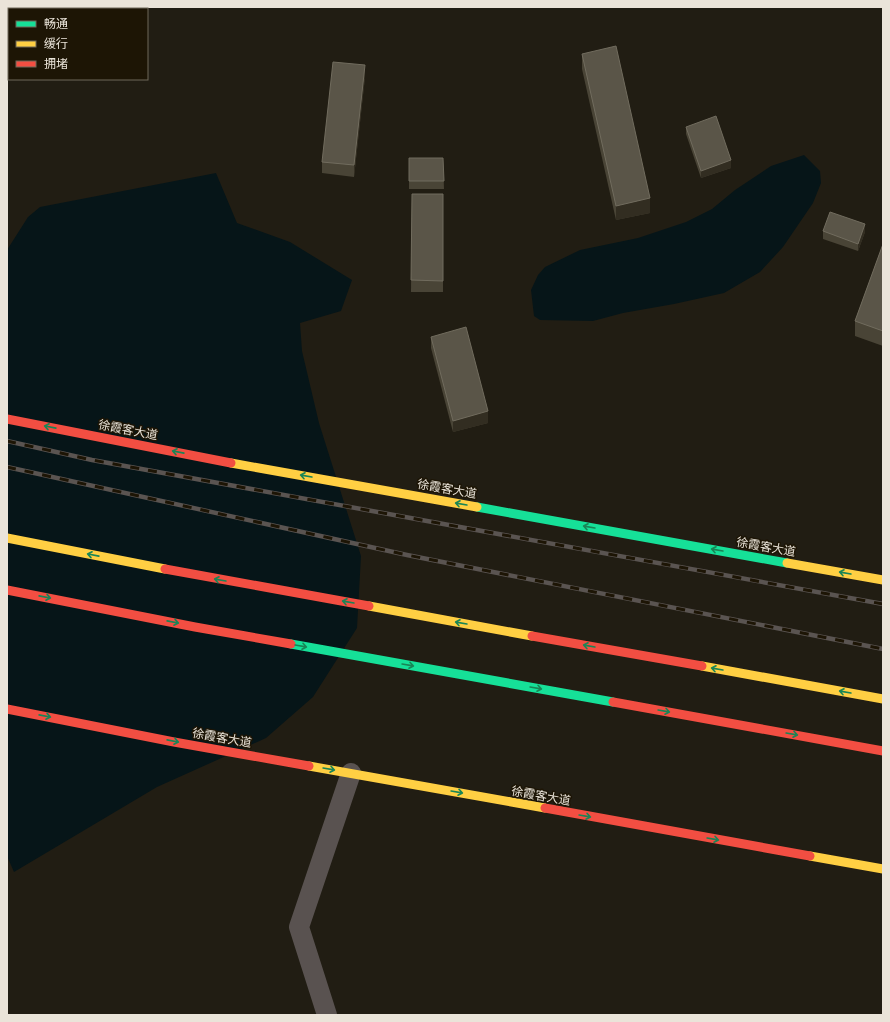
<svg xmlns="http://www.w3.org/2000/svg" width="890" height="1022" font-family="Overpass,'Noto Sans SC',sans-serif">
<rect width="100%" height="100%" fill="#211d13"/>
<g fill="#061518">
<polygon points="804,155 820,171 821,183 813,203 783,247 760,272 724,293 674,304 623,313 593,321 540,320 534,316 531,290 538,275 545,267 580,250 638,238 686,222 712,209 735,190 771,166"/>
<polygon points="216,173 237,223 290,242 352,280 341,311 300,323 302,351 319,423 361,556 357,628 313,697 266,738 157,787 14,872 7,856 7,250 28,217 40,207"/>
</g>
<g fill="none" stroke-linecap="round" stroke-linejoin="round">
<polyline stroke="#595250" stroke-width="20" points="327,1015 299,927 351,773"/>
<g stroke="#16e098" stroke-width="9">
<polyline points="477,507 787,563"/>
<polyline points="291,644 613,702"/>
</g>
<g stroke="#ffcf43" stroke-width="9">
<polyline points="231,463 477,507"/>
<polyline points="7,538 165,569"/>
<polyline points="787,563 883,580"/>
<polyline points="369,606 532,636"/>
<polyline points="702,666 883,699"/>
<polyline points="309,766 545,808"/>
<polyline points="810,856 883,869"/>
</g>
<g stroke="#f24e42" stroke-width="9">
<polyline points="7,419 231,463"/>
<polyline points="165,569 369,606"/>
<polyline points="7,590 195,627 291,644"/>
<polyline points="532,636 702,666"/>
<polyline points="613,702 883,751"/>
<polyline points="7,709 174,742 309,766"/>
<polyline points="545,808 810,856"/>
</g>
<defs>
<g id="rail">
<polyline points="7,441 92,460 883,604"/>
<polyline points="7,467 407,555 883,649"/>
</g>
</defs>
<use href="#rail" stroke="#5a5451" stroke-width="4.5"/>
<use href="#rail" stroke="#1d1505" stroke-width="3" stroke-dasharray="9" stroke-linecap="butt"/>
</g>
<g fill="#494436">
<polygon points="582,54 650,213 616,220 582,69"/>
<polygon points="365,77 354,177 322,173 322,162"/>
<polygon points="686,127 731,168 701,178 686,134"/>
<polygon points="409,158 443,158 444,189 409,189"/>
<polygon points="412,194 443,194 443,292 411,292"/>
<polygon points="823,231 865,232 858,251 823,239"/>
<polygon points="883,244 883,346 855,336 855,321"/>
<polygon points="431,337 488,423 453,432 431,348"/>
</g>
<g fill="#322d21">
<polygon points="365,65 365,77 354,177 354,165"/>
<polygon points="731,160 731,168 701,178 701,171"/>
<polygon points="650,198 650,213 616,220 616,206"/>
<polygon points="865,224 865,232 858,251 858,244"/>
<polygon points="488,411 488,423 453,432 453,421"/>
</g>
<g fill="#5a5548" stroke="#716c5e">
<polygon points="616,46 650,198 616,206 582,54"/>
<polygon points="333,62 365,65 354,165 322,162"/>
<polygon points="716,116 731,160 701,171 686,127"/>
<polygon points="409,158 443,158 444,181 409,181"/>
<polygon points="412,194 443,194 443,281 411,280"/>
<polygon points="830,212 865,224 858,244 823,231"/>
<polygon points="883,244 883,331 855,321"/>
<polygon points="466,327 488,411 453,421 431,337"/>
</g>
<defs><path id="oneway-shaft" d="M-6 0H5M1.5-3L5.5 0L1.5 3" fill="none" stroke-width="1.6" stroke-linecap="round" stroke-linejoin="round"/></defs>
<g stroke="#198556">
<use href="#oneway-shaft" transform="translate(50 427) rotate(-169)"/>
<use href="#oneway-shaft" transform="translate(178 452) rotate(-169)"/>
<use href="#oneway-shaft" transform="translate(306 476) rotate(-170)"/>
<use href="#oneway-shaft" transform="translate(461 504) rotate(-170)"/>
<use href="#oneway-shaft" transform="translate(589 527) rotate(-170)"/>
<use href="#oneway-shaft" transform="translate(717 550) rotate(-170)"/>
<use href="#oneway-shaft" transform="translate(93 555) rotate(-169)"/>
<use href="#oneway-shaft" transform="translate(845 573) rotate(-170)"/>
<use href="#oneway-shaft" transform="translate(220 580) rotate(-170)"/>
<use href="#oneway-shaft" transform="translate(45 597) rotate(11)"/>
<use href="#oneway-shaft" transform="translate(348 602) rotate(-170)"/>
<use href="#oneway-shaft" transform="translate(173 622) rotate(11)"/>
<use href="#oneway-shaft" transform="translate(461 623) rotate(-170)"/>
<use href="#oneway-shaft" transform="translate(301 646) rotate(10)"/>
<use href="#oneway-shaft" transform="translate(589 646) rotate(-170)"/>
<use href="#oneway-shaft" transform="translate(408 665) rotate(10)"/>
<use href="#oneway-shaft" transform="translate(717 669) rotate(-170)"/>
<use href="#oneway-shaft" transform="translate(536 688) rotate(10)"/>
<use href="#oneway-shaft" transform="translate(845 692) rotate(-170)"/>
<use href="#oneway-shaft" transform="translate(664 711) rotate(10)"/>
<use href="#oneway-shaft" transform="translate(45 716) rotate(11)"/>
<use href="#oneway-shaft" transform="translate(792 734) rotate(10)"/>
<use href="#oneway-shaft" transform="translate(173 741) rotate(11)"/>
<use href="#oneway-shaft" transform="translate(329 769) rotate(10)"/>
<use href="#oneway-shaft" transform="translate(457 792) rotate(10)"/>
<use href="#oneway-shaft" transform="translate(585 816) rotate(10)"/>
<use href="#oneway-shaft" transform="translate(713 839) rotate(10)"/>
</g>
<g text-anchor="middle" stroke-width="3" stroke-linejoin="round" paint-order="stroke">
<g font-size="12" fill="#eae4d9" stroke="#1d1505">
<text transform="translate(128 430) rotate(11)" y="4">徐霞客大道</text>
<text transform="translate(447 489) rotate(10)" y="4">徐霞客大道</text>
<text transform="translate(766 547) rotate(10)" y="4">徐霞客大道</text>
<text transform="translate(222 738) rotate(10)" y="4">徐霞客大道</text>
<text transform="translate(541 796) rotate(10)" y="4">徐霞客大道</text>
</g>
</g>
<rect width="890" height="1022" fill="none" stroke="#eae4d9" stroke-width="16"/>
<rect x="8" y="8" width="140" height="72" fill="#1d1505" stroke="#6f685a"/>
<rect x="16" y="21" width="20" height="6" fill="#16e098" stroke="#6f685a"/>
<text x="44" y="28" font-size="12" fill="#eae4d9">畅通</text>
<rect x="16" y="41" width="20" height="6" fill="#ffcf43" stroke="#6f685a"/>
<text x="44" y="48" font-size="12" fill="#eae4d9">缓行</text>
<rect x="16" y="61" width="20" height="6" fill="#f24e42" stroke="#6f685a"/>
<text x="44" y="68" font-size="12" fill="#eae4d9">拥堵</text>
</svg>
